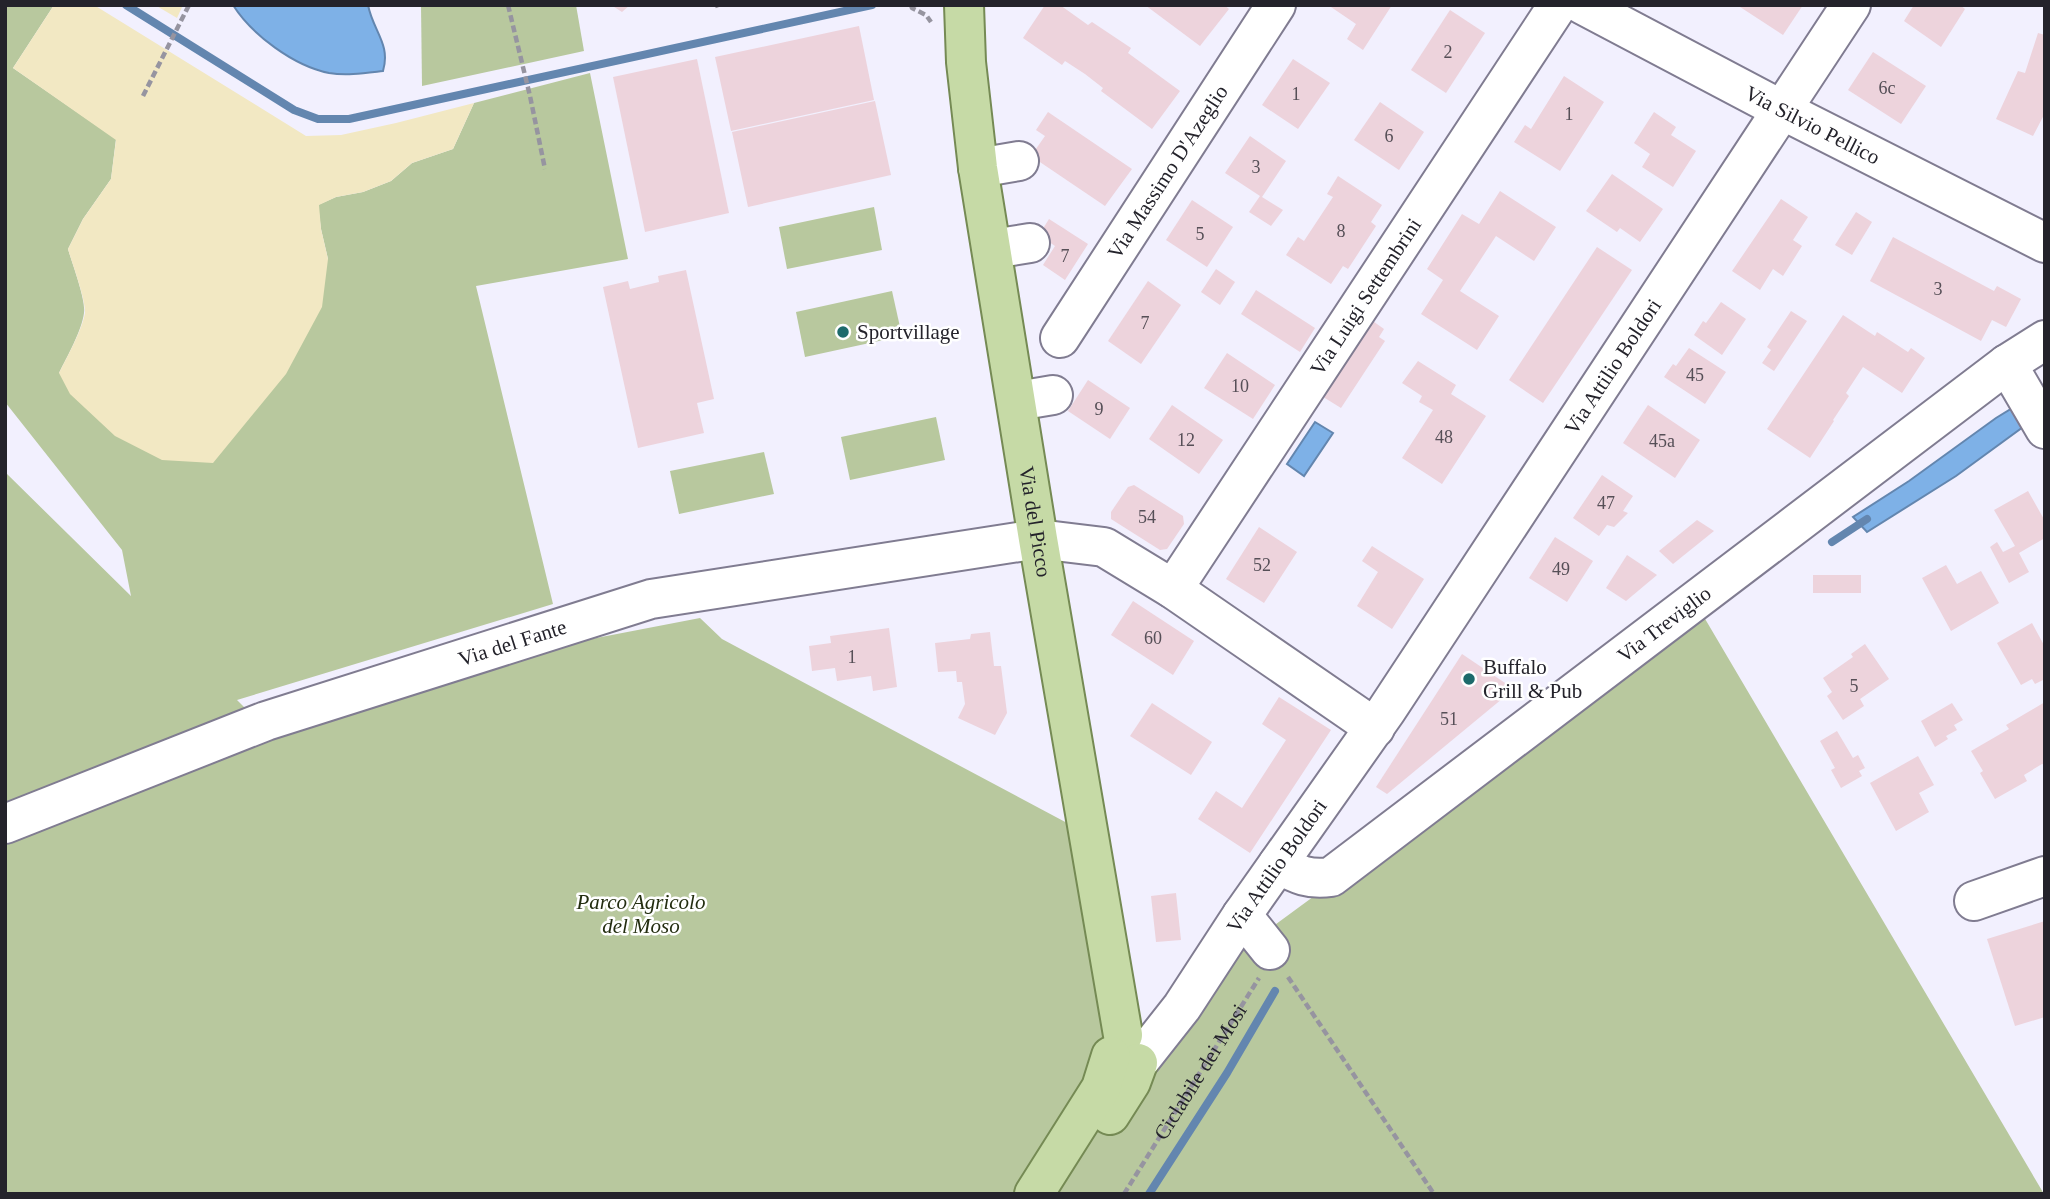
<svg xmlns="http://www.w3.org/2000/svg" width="2050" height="1199" font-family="Georgia,serif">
<rect width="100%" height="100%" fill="#f2f0fe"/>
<g fill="#b8c89e">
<path d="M 5,5 L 54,5 L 13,68 L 116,139 L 111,179 L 83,219 L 68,249 C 72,263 86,300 84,313 C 82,330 67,357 59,373 L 328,259 L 321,229 L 318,205 L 336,197 L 363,192 L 391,181 L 412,163 L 453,149 L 474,103 L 590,73 L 628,259 L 476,286 L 553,604 L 237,700 L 266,729 L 466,663 L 700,618 L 722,639 L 1069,824 L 1118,1111 L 1234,955 L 1701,612 L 2044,1194 L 5,1194 L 5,472 L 131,596 L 122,550 L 5,402 Z"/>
<polygon points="421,5 576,5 584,51 422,86"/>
<polygon points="874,207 882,250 787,269 779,227"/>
<polygon points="892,291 902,336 805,357 796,312"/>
<polygon points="936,417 945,460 850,480 841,437"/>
<polygon points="764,452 774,494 679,514 670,471"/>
</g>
<g fill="#f2e8c3">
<path d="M 54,5 L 94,5 L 306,136 L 341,135 L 396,123 L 474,103 L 453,149 L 412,163 L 391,181 L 363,192 L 336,197 L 319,205 L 321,229 L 328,259 L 322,307 L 286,374 L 213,463 L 162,460 L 115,436 L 70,394 L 59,373 C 67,357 82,330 85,313 C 86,300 72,263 68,249 L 83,219 L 111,179 L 116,140 L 13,68 Z"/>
<polygon points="155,5 183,5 177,18"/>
</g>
<g fill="#7eb1e7" stroke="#6386af" stroke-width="2">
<path d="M 233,5 L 368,5 C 373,31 391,44 383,71 C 366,73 347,76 329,73 C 294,66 252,35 233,5 Z"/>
<polygon points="2045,388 2045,411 1956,476 1867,532 1853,517 1909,481 1996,418"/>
<polygon points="1315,422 1333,433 1304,476 1287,464"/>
</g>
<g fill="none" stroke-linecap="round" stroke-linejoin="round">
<g stroke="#6386af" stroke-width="8">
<polyline points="126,5 294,110 318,119 349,119 872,5"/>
<polyline points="1832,542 1867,519"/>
<polyline points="1149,1194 1227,1073 1275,991"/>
</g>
</g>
<g fill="#edd3dc">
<polygon points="611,5 630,5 622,12"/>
<polygon points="1045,5 1060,5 1088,25 1092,22 1131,48 1128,53 1180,91 1152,129 1101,91 1103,88 1085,74 1065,61 1062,65 1023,38"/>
<polygon points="1145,5 1224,5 1229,9 1200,46"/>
<polygon points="1328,5 1392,5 1363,50 1347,39 1356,24"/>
<polygon points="1737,5 1803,5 1783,35"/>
<polygon points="1914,5 1960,5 1965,9 1941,47 1904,21"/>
<polygon points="1450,10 1485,33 1446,93 1411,70"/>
<polygon points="859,26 874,100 731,131 715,57"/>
<polygon points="2038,33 2045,35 2045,113 2033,136 1996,119 2018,71 2025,73"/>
<polygon points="1873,52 1926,86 1901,124 1848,90"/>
<polygon points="697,59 729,213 645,232 613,77"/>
<polygon points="1293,59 1330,83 1298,129 1262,105"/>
<polygon points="1564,76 1604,102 1560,171 1514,142 1525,125 1531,129"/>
<polygon points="875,101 891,175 748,207 732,132"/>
<polygon points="1380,102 1424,132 1399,170 1354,140"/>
<polygon points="1048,112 1132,169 1105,206 1031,156 1045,136 1036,130"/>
<polygon points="1654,112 1676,127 1671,135 1696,151 1673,187 1642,167 1650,154 1634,143"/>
<polygon points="1250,136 1286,161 1262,197 1283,210 1271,226 1249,212 1260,196 1225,173"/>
<polygon points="1612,174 1663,209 1640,242 1620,228 1617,232 1586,211"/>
<polygon points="1338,176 1382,205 1371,222 1376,226 1348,269 1343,266 1331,284 1286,255 1298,237 1304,241 1333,197 1327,194"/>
<polygon points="1500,191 1556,227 1534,261 1496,236 1460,291 1499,316 1477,350 1421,314 1443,280 1427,269 1462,214 1479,224"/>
<polygon points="1781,199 1808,217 1793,240 1802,246 1783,276 1773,269 1760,290 1732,271"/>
<polygon points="1192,200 1233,227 1207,267 1166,240"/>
<polygon points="1856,212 1872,222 1852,255 1835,245"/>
<polygon points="1049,219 1088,244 1065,280 1043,265 1055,246 1039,235"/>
<polygon points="1893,237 1994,291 1997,286 2021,299 2006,327 1992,320 1981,341 1870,281"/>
<polygon points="1597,247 1632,270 1543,403 1509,380"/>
<polygon points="1216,269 1235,282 1220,305 1201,292"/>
<polygon points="686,270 714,399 697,403 704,433 638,448 603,287 628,281 630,289 659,282 658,276"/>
<polygon points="1148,281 1181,305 1141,364 1108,341"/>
<polygon points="1256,290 1315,328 1300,352 1241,314"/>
<polygon points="1721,302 1746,319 1722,355 1694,335 1703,321 1706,323"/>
<polygon points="1791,311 1807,321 1774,371 1762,363 1771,350 1767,347"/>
<polygon points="1843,315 1875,336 1877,332 1908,352 1911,348 1925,358 1902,393 1863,367 1846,393 1849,396 1833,420 1834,421 1810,458 1767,429"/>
<polygon points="1370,319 1384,329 1379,337 1385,341 1341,408 1320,395"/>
<polygon points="1689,348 1726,372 1705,404 1664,377 1673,364 1676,366"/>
<polygon points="1227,353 1275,385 1253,419 1204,388"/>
<polygon points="1418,361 1456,385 1451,394 1486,416 1442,484 1402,458 1433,410 1419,402 1422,396 1402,383"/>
<polygon points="1088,380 1130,408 1110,439 1068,411"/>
<polygon points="1172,405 1223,440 1199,474 1149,439"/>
<polygon points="1648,405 1700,440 1675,478 1623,443"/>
<polygon points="1602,475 1633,496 1623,511 1628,513 1614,527 1607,525 1599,536 1573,518"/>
<polygon points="1134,485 1183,516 1184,524 1167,549 1160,550 1111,519 1111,512 1128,487"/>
<polygon points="2028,491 2045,521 2045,538 2019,553 2029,572 2009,583 1990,547 1997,542 2003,552 2015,546 1994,510"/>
<polygon points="1697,520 1714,531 1673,564 1659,551"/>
<polygon points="1259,527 1297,552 1264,603 1226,579"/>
<polygon points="1555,537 1593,561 1567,602 1529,578"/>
<polygon points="1372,546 1424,579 1392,629 1357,606 1378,572 1362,561"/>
<polygon points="1627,555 1657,575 1626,601 1606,588"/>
<polygon points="1946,565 1957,584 1981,571 1999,603 1951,631 1922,578"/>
<rect x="1813" y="575" width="48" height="18"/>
<polygon points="1133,601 1194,641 1173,675 1111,635"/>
<polygon points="2032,623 2045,647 2045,679 2035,684 2032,679 2021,685 1997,643"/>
<polygon points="889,628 897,687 873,691 871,676 837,681 835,668 812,671 809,646 831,643 830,636"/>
<polygon points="990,632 994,666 1001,666 1007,713 995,735 958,718 965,704 962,682 957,682 956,671 938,672 935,643 970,639 971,634"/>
<polygon points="1865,644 1889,679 1860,699 1864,706 1843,720 1827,696 1832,692 1823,678 1853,657 1851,654"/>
<polygon points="1462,654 1514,689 1387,794 1376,787"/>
<polygon points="1279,697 1331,730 1250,853 1198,819 1216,791 1242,808 1286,740 1262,724"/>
<polygon points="2045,702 2045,765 2042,764 2024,775 2027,781 1995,799 1980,773 1983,771 1971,751 2009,729 2006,725"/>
<polygon points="1152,703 1212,742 1191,775 1130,736"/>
<polygon points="1952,703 1963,720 1954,725 1957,730 1946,736 1948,739 1935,747 1921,721"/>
<polygon points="1837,731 1853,758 1858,755 1865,768 1859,771 1862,776 1841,788 1831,770 1835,768 1820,741"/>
<polygon points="1918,756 1934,785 1919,793 1929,812 1896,831 1870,783"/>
<polygon points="1176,893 1181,940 1156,942 1151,896"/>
<polygon points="2045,921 2045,1017 2015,1026 1987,939"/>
</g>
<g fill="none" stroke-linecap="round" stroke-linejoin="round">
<defs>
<g id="minor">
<path id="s2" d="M 1583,5 L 1782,110 L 2045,243"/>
<polyline points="978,168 1019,161"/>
<polyline points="992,249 1030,243"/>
<path id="s3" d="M 1060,338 L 1276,5"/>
<polyline points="2007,364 2045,429"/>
<polyline points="1017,401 1053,395"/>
<path id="s4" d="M 1173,589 L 1558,5"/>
<path id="s5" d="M 5,824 L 266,721 L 651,599 L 1038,539 L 1104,547 L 1173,589 L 1375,728"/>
<path id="s6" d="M 1278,864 C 1298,875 1309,880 1331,877 L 2007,364 L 2045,340"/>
<polyline points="1974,901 2045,876"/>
<polyline points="1242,915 1270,950"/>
<path id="s7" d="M 1141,1059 L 1182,1007 L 1242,915 L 1386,711 L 1851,5"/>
</g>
<g id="major">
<path id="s8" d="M 964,5 L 966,62 L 978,168 L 1038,539 L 1123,1035"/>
<polyline points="1110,1115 1131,1082 1138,1063"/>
<polyline points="1034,1194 1101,1088 1111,1056"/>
</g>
</defs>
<use href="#minor" stroke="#807c91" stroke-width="42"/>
<use href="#major" stroke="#758a54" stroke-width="42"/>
<g stroke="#9694a0" stroke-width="4.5" stroke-dasharray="7 3.5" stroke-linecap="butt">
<polyline points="508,5 530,96 545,169"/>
<polyline points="911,5 912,8 926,15 931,22"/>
<polyline points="715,6 718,5"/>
<polyline points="143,96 189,5"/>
<polyline points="1288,977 1434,1194"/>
<path id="s1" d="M 1124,1194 L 1259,978"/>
</g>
<use href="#minor" stroke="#fff" stroke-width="38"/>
<use href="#major" stroke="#c6daa6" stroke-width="38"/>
</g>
<g fill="#1d6a6b" stroke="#fff" stroke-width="2.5">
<circle cx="843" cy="332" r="7"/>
<circle cx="1469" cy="679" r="7"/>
</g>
<g text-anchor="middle" stroke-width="5" stroke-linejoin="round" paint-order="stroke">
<g font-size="18" fill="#564f57">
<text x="1448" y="58">2</text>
<text x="1887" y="94">6c</text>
<text x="1296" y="100">1</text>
<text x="1569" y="120">1</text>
<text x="1389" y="142">6</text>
<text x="1256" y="173">3</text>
<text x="1341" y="237">8</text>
<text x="1200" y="240">5</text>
<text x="1065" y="262">7</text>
<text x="1938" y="295">3</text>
<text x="1145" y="329">7</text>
<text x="1695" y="381">45</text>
<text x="1240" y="392">10</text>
<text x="1099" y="415">9</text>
<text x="1444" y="443">48</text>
<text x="1186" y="446">12</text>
<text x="1662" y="447">45a</text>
<text x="1606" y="509">47</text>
<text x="1147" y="523">54</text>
<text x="1262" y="571">52</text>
<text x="1561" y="575">49</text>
<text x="1153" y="644">60</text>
<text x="852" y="663">1</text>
<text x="1854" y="692">5</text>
<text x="1449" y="725">51</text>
</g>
<g font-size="21" fill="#24232b" stroke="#fff">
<text dy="7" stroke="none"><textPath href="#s2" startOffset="259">Via Silvio Pellico</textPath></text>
<text dy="7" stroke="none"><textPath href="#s3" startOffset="198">Via Massimo D'Azeglio</textPath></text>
<text dy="7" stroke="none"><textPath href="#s4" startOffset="350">Via Luigi Settembrini</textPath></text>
<text dy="7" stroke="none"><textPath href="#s7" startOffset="838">Via Attilio Boldori</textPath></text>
<text dy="7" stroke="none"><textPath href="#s8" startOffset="522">Via del Picco</textPath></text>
<text dy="7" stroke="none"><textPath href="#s6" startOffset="474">Via Treviglio</textPath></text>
<text dy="7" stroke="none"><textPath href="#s5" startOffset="539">Via del Fante</textPath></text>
<text dy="7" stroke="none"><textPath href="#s7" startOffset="236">Via Attilio Boldori</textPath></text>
<text dy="7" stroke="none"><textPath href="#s1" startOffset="144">Ciclabile dei Mosi</textPath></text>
</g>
<g font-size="21" fill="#24232b" stroke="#fff" text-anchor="start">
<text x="857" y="339">Sportvillage</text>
<text x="1483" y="674">Buffalo<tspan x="1483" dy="24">Grill &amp; Pub</tspan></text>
</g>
<g font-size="21" font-style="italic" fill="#232d10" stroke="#fff">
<text x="641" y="909">Parco Agricolo<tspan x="641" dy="24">del Moso</tspan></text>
</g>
</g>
<rect width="2050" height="1199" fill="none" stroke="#24232b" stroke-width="14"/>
</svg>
